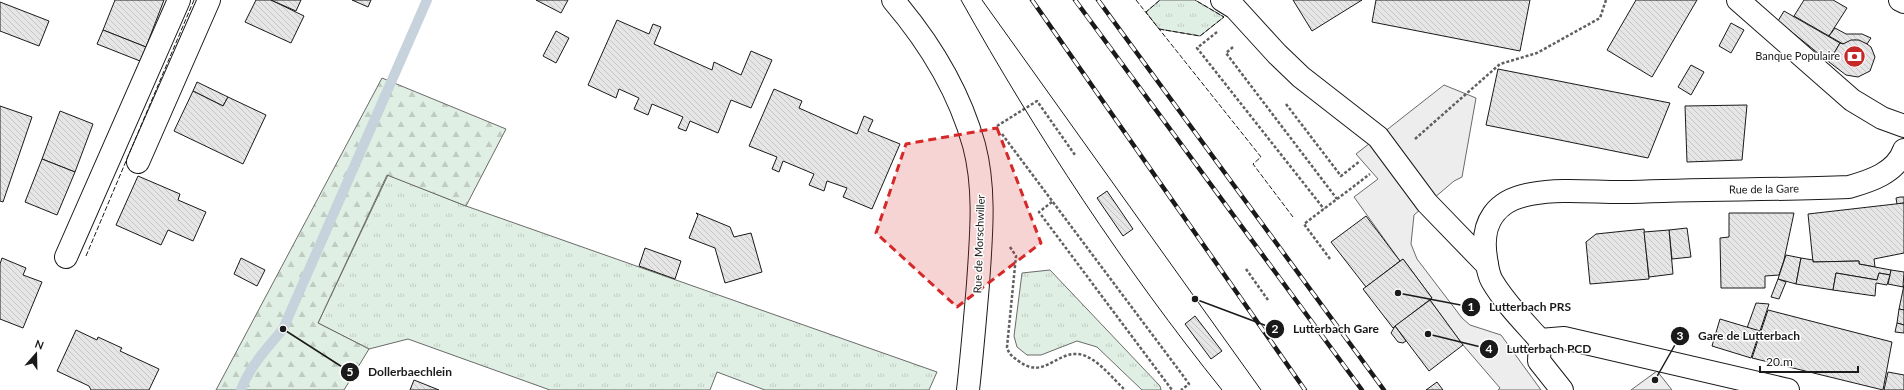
<svg xmlns="http://www.w3.org/2000/svg" width="1904" height="390" font-family="Lato,sans-serif">
<defs>
<pattern id="grass-tufts" width="24" height="20" patternUnits="userSpaceOnUse"><rect width="24" height="20" fill="#e0efe3"/><path d="M3 7l-1-3M5 7V3M7 7l1-3M15 17l-1-3M17 17v-4M19 17l1-3" fill="none" stroke="#c0ccc2"/></pattern>
<pattern id="forest-firs" width="22" height="20" patternUnits="userSpaceOnUse"><rect width="22" height="20" fill="#e0efe3"/><path d="M5 1l3.5 6h-7zM16 11l3.5 6h-7z" fill="#c0ccc2"/></pattern>
<pattern id="building-back-hatch" width="6" height="6" patternUnits="userSpaceOnUse"><rect width="6" height="6" fill="#e6e6e6"/><path d="M-1 5l2 2M0 0l6 6M5-1l2 2" fill="none" stroke="#c5c5c5"/></pattern>
</defs>
<rect width="100%" height="100%" fill="#fff"/>
<g fill="url(#grass-tufts)" stroke="#6a6a6a">
<polygon points="1160,0 1195,0 1224,17 1200,36 1159,29 1146,12"/>
<polygon points="388,175 466,206 937,372 929,390 765,390 717,372 710,390 550,390 408,339 369,349 318,323"/>
<polygon points="1050,270 1160,386 1161,390 1142,390 1097,347 1077,341 1041,355 1027,355 1017,347 1014,336 1022,273"/>
</g>
<polygon fill="url(#forest-firs)" stroke="#6a6a6a" points="382,78 506,129 466,206 387,175 318,323 369,349 344,390 216,390"/>
<g fill="#ededed" stroke="#6a6a6a">
<polygon points="1444,85 1476,98 1462,177 1454,181 1414,215 1411,244 1417,259 1462,318 1470,325 1501,335 1541,390 1498,390 1500,388 1463,345 1430,300 1432,298 1403,259 1400,261 1354,197 1378,179 1356,154"/>
<polygon points="1657,371 1672,390 1631,390"/>
</g>
<g fill="none" stroke-linecap="round" stroke-linejoin="round">
<path stroke="#c6d2dc" stroke-width="10" d="M 241,390 C 249,367 268,347 283,329 L 427,0"/>
</g>
<g fill="url(#building-back-hatch)" stroke="#1a1a1a">
<polygon points="115,0 164,0 146,47 103,30"/>
<polygon points="256,0 271,0 304,16 291,43 245,22"/>
<polygon points="271,0 301,0 296,11"/>
<polygon points="352,0 371,0 368,7"/>
<polygon points="536,0 568,0 561,13"/>
<polygon points="1293,0 1362,0 1312,31"/>
<polygon points="1376,0 1530,0 1520,51 1372,22"/>
<polygon points="1636,0 1697,0 1652,77 1607,50"/>
<polygon points="1804,0 1833,0 1847,8 1829,36 1794,16"/>
<polygon points="0,2 49,21 39,46 0,31"/>
<polygon points="1784,11 1840,43 1829,62 1778,21"/>
<polygon points="617,20 649,34 653,24 661,27 654,44 712,70 714,62 741,75 751,51 772,60 751,108 731,100 718,133 690,121 686,131 678,128 683,117 652,104 648,115 634,109 639,98 619,89 616,98 588,85"/>
<polygon points="1731,23 1744,30 1731,53 1719,46"/>
<polygon points="1835,28 1846,34 1862,34 1871,38 1867,44 1855,40 1843,44 1829,36"/>
<polygon points="103,30 146,47 140,61 97,44"/>
<polygon points="556,31 569,38 556,63 543,56"/>
<polygon points="1851,40 1859,40 1867,44 1871,47 1875,57 1870,71 1858,77 1846,75 1829,62 1840,43 1843,44"/>
<polygon points="1691,65 1704,72 1691,95 1678,87"/>
<polygon points="1498,69 1670,103 1648,158 1486,125"/>
<polygon points="197,82 228,97 223,106 193,91"/>
<polygon points="774,89 802,101 799,108 857,134 864,116 873,120 868,131 900,144 872,209 843,197 847,188 827,181 824,191 809,185 814,174 783,161 779,172 772,169 777,157 749,146"/>
<polygon points="193,91 223,106 228,97 266,115 243,164 174,131"/>
<polygon points="1747,105 1742,160 1687,162 1685,106"/>
<polygon points="0,106 32,117 3,202 0,201"/>
<polygon points="60,111 93,124 75,172 42,159"/>
<polygon points="42,159 75,172 57,215 25,202"/>
<polygon points="138,176 180,194 178,200 206,212 193,241 168,230 161,245 116,225"/>
<polygon points="1107,191 1133,229 1123,236 1097,198"/>
<polygon points="1900,197 1904,197 1904,203 1897,204 1896,198"/>
<polygon points="1904,203 1904,253 1874,259 1875,267 1859,264 1859,261 1813,262 1808,214"/>
<polygon points="696,213 730,227 734,237 751,233 762,272 725,283 715,248 689,238 698,215"/>
<polygon points="1729,213 1794,213 1784,260 1779,275 1765,276 1765,288 1721,288 1720,238 1729,237"/>
<polygon points="1366,216 1400,261 1366,287 1331,242"/>
<polygon points="1687,228 1691,257 1672,259 1669,230"/>
<polygon points="1644,229 1649,279 1590,284 1586,242 1596,234"/>
<polygon points="1669,230 1673,274 1649,277 1644,232"/>
<polygon points="645,248 681,261 675,279 639,266"/>
<polygon points="1786,255 1801,258 1796,284 1778,279"/>
<polygon points="2,258 26,268 23,275 42,282 23,328 0,319 0,264"/>
<polygon points="241,258 265,270 257,286 234,274"/>
<polygon points="1801,258 1813,260 1813,262 1859,261 1859,264 1891,270 1890,275 1879,273 1877,280 1836,273 1833,290 1796,284"/>
<polygon points="1403,259 1432,298 1393,328 1363,289"/>
<polygon points="1891,270 1904,272 1903,287 1888,284"/>
<polygon points="1836,273 1877,280 1879,273 1890,275 1887,285 1876,283 1875,296 1833,290"/>
<polygon points="1778,279 1786,282 1779,299 1771,297"/>
<polygon points="1904,285 1904,310 1899,309"/>
<polygon points="1430,300 1463,345 1429,371 1395,326"/>
<polygon points="1756,303 1769,304 1760,331 1747,328"/>
<polygon points="1899,309 1904,310 1904,325 1897,323"/>
<polygon points="1768,310 1892,342 1883,390 1752,358"/>
<polygon points="1195,316 1222,351 1211,359 1185,324"/>
<polygon points="1720,319 1760,331 1751,358 1712,346"/>
<polygon points="1897,323 1904,325 1904,333 1895,332"/>
<polygon points="1395,326 1406,341 1403,343 1398,342 1391,333"/>
<polygon points="76,330 97,340 98,337 122,348 120,351 159,369 149,390 91,390 89,386 57,371"/>
<polygon points="1888,372 1904,375 1904,390 1884,390"/>
<polygon points="414,380 439,390 410,390"/>
<polygon points="1437,382 1443,390 1426,390"/>
</g>
<g fill="none" stroke-linecap="round" stroke-linejoin="round">
<defs>
<g id="minor">
<path d="M 893,0 C 929,42 959,91 974,145 C 986,190 981,238 978,284 C 975,319 972,355 968,390"/>
<polyline points="1222,0 1235,8 1277,54 1301,77 1378,137 1427,203 1487,265"/>
<polyline points="1738,0 1852,100 1882,118 1904,126"/>
<polyline points="138,162 209,0"/>
<polyline points="66,257 179,0"/>
<polyline points="1540,340 1564,338 1788,390"/>
<path d="M 1562,390 L 1539,361 L 1540,340 C 1523,321 1505,303 1492,281 C 1488,274 1487,265 1486,258 C 1480,222 1496,200 1531,194 C 1564,188 1598,193 1631,192 C 1704,189 1776,190 1849,187 C 1870,181 1896,173 1904,150"/>
</g>
<polyline id="major" points="1900,0 1904,2"/>
</defs>
<use href="#minor" stroke="#1a1a1a" stroke-width="24"/>
<use href="#major" stroke="#1a1a1a" stroke-width="24"/>
<g stroke="#5f5f5f" stroke-width="2.5" stroke-dasharray="3 2" stroke-linecap="butt">
<polyline points="1217,32 1197,48 1324,209"/>
<polyline points="1233,47 1226,53 1337,199"/>
<polyline points="1286,104 1341,176 1360,161"/>
<polyline points="997,126 1037,101 1075,155"/>
<polyline points="1002,134 1184,377 1189,384 1181,390"/>
<polyline points="1415,139 1500,64 1537,53 1600,18 1606,0"/>
<polyline points="1052,202 1039,212 1172,390"/>
<path d="M 1010,247 L 1016,256 L 1007,347 C 1009,355 1013,357 1020,362 C 1044,379 1056,352 1078,354 C 1096,356 1112,378 1125,390"/>
<polyline points="1330,259 1304,224 1370,174"/>
<polyline points="1246,269 1268,300"/>
</g>
<use href="#minor" stroke="#fff" stroke-width="22"/>
<use href="#major" stroke="#fff" stroke-width="22"/>
<g stroke="#1a1a1a" stroke-width="1">
<path d="M 961,0 C 1037,136 1124,268 1222,390"/>
<polyline points="982,0 1261,390"/>
</g>
<defs>
<g id="rail">
<polyline points="1032,0 1305,390"/>
<polyline points="1075,0 1362,390"/>
<polyline points="1098,0 1384,390"/>
</g>
</defs>
<use href="#rail" stroke="#1a1a1a" stroke-width="4.5"/>
<use href="#rail" stroke="#fff" stroke-width="3" stroke-dasharray="9" stroke-linecap="butt"/>
<g stroke="#1a1a1a" stroke-width="1" stroke-dasharray="5 2" stroke-linecap="butt">
<polyline points="1136,0 1261,157 1253,164 1293,217"/>
<polyline points="1147,13 1146,12 1160,0"/>
<polyline points="1159,29 1200,36 1224,17 1195,0"/>
<polyline points="86,256 194,0"/>
</g>
</g>
<path fill="#d62828" fill-opacity="0.2" stroke="#d62828" stroke-width="3" stroke-dasharray="8 5" stroke-linejoin="round" d="M 997,128 L 1041,243 L 957,307 L 876,233 L 906,144 Z"/>
<defs>
<symbol id="bank-disc" viewBox="-11 -11 22 22"><circle r="9.5" fill="#c62828" stroke="#fff"/><path d="M-6-4H6V4H-6ZM0-2.3a2.3 2.3 0 1 0 0 4.6a2.3 2.3 0 1 0 0-4.6Z" fill="#fff"/></symbol>
</defs>
<g fill-rule="evenodd">
<use href="#bank-disc" x="1842" y="44" width="25" height="25"/>
</g>
<g text-anchor="middle" stroke-width="3" stroke-linejoin="round" paint-order="stroke">
<g font-size="11" fill="#1a1a1a" stroke="#fff" text-anchor="end">
<text x="1840" y="60">Banque Populaire</text>
</g>
<g font-size="11" fill="#1a1a1a" stroke="#fff">
<text transform="translate(1764 189) rotate(-1)" y="4">Rue de la Gare</text>
<text transform="translate(979 244) rotate(-88)" y="4">Rue de Morschwiller</text>
</g>
</g>
<path fill="none" stroke="#1a1a1a" stroke-width="1.5" d="M1398 293L1471 307M1195 299L1275 329M1655 380L1680 336M1428 334L1489 349M283 329L350 372"/>
<g fill="#1a1a1a" stroke="#fff" stroke-width="1.5">
<circle cx="1398" cy="293" r="4"/>
<circle cx="1195" cy="299" r="4"/>
<circle cx="1655" cy="380" r="4"/>
<circle cx="1428" cy="334" r="4"/>
<circle cx="283" cy="329" r="4"/>
<circle cx="1471" cy="307" r="10"/>
<circle cx="1275" cy="329" r="10"/>
<circle cx="1680" cy="336" r="10"/>
<circle cx="1489" cy="349" r="10"/>
<circle cx="350" cy="372" r="10"/>
</g>
<g font-size="12" text-anchor="middle" font-weight="bold" fill="#fff">
<text x="1471" y="311">1</text>
<text x="1275" y="333">2</text>
<text x="1680" y="340">3</text>
<text x="1489" y="353">4</text>
<text x="350" y="376">5</text>
</g>
<g font-size="12" text-anchor="middle" font-weight="bold" fill="#1a1a1a" stroke="#fff" stroke-width="3" stroke-linejoin="round" paint-order="stroke">
<text x="1530" y="311">Lutterbach PRS</text>
<text x="1336" y="333">Lutterbach Gare</text>
<text x="1749" y="340">Gare de Lutterbach</text>
<text x="1549" y="353">Lutterbach PCD</text>
<text x="410" y="376">Dollerbaechlein</text>
</g>
<g transform="translate(36 354) rotate(20)" stroke="#ffffff" stroke-width="3" paint-order="stroke">
<path d="M0-3L7 15L0 10L-7 15Z" fill="#1a1a1a"/>
<text y="-6" font-size="11" font-weight="bold" text-anchor="middle" fill="#1a1a1a">N</text>
</g>
<path d="M1760 366v6h98v-6" fill="none" stroke="#1a1a1a" stroke-width="2"/>
<text x="1766" y="366" font-size="12" fill="#1a1a1a" stroke="#ffffff" stroke-width="3" paint-order="stroke">20 m</text>
</svg>
